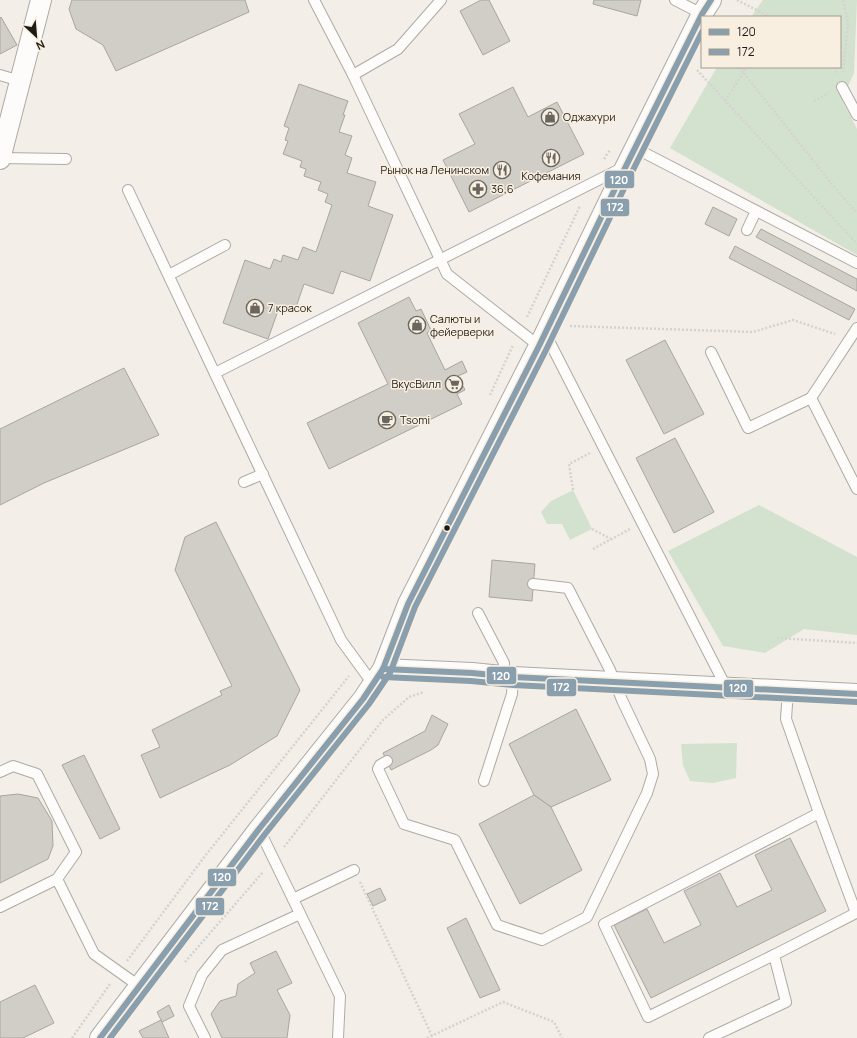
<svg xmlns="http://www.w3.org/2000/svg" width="857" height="1038" font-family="Manrope,sans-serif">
<rect width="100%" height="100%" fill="#f3eee7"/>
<g fill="#d3e2ce">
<polygon points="763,0 857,0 854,73 842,100 857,129 857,255 670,148 717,67 840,67 840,17 751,17"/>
<polygon points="573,490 592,529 570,540 562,524 547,524 541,512 551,501"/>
<polygon points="759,505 857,557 857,635 804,629 765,653 723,646 668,551"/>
<polygon points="737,743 736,778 713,783 690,781 683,765 681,744"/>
</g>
<g fill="#d1cdc7" stroke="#a9a5a0">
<polygon points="72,0 245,0 249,12 116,71 103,45 76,29 69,9"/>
<polygon points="481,0 489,0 510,41 483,55 460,11"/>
<polygon points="594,0 641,0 637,16 593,4"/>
<polygon points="1,17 17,45 0,54 0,18"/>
<polygon points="299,84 348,101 343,115 345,115 339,132 352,136 345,155 352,158 347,173 376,182 368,206 393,215 370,281 341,271 333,294 304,284 294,313 279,308 268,339 223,323 245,260 270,269 274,259 281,262 283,255 298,260 303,247 316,252 332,205 325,202 328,194 318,190 321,182 304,176 306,169 300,167 302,161 283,154 288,141 285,140 289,128 284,126"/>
<polygon points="513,87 528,117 557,102 584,154 469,212 443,160 475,144 459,114"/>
<polygon points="713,207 737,219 729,236 705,224"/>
<polygon points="761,229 857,279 857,291 756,237"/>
<polygon points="735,246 855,309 849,320 729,258"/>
<polygon points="409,297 416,311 421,309 431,330 427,333 445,370 462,361 467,372 458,376 465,390 457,394 462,404 329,469 307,423 388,384 358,323"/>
<polygon points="665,340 704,414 664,434 626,360"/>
<polygon points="124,368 159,435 44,483 0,505 0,429"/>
<polygon points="675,438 714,512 674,533 636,458"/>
<polygon points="216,522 300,690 277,736 230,765 160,798 141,755 160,747 152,730 222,695 220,691 232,686 175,570 185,537"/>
<polygon points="492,560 535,564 532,601 489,597"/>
<polygon points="576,709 611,780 551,807 534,795 509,744"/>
<polygon points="432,715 448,724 438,745 431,750 391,770 383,753 425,731"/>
<polygon points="84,755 120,829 100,839 62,765"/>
<polygon points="18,794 38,798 52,821 53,846 48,859 0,883 0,796"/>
<polygon points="534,795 551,807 582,870 520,904 479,824"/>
<polygon points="790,838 826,911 651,998 614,925 647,909 664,943 701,925 684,891 720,873 737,907 772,890 755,855"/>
<polygon points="380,888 386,900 373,906 367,894"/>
<polygon points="466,918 500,990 480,998 447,928"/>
<polygon points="276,951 292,983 277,990 290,1015 287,1038 222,1038 211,1014 220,1001 236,996 238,984 255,973 250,963"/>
<polygon points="35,985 54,1023 23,1038 0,1038 0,1002"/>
<polygon points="169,1005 174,1016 162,1022 157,1012"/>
<polygon points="161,1020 169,1038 143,1038 139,1031"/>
</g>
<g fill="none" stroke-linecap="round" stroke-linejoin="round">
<defs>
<g id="service">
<polyline points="314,0 353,75 447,274 539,346"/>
<polyline points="675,0 702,14"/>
<polyline points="0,75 20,81"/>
<polyline points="353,75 398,49 441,0"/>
<polyline points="842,87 857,115"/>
<polyline points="635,148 857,263"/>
<polyline points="0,158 66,159"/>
<polyline points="128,190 341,640 373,684"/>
<polyline points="747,230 756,211"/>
<polyline points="169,275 225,245"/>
<polyline points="857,328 811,398 857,489"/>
<polyline points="545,333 726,687"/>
<polyline points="711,352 748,428 811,398"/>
<polyline points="215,373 624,167"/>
<polyline points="244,482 263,474"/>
<polyline points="478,613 504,663 503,676"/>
<polyline points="387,761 380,765 378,769 404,824 455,840 497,925 542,940 587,917 647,793 653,774 650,759 622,700 610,670 568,588 533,584"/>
<polyline points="0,772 13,766 37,774 76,852 57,879 0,907"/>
<polyline points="484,781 512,694 513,677"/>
<polyline points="259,829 340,996 338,1038"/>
<polyline points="57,879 94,954 139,986"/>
<polyline points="293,899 354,870"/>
<polyline points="774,955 648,1017 604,924 819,813"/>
<polyline points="205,1038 189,1006 202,975 222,950 300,914"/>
<polyline points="709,1038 786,1002 774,955 856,913 819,813 786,719 788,690"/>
</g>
<g id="minor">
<polyline points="0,159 41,0"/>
<polyline points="383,669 472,673 513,677 857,694"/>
<polyline points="100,1038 259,829 363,699 383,669 408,604 539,346 626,166 702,14 711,0"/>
</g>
</defs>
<use href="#service" stroke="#aeaaa4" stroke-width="12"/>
<use href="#minor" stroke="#aeaaa4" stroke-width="22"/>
<g stroke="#d4d3d1" stroke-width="2.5" stroke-dasharray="2 2" stroke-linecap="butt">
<polyline points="737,0 770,17"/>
<polyline points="843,0 848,23 843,72"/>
<polyline points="739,67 835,188 857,213"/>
<polyline points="834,67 836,73"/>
<polyline points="697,70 857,244"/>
<polyline points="725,101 747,67"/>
<polyline points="814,101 829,93"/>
<polyline points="604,159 610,150"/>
<polyline points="527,317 580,206"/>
<polyline points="570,326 753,332 793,320 835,334"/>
<polyline points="490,395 513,345"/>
<polyline points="573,490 569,464 590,453"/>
<polyline points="592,529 611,539"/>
<polyline points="593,549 630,529"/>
<polyline points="777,638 857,643"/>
<polyline points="284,847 382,721 409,697 424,692"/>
<polyline points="360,882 432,1036"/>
<polyline points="127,961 205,856 349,676"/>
<polyline points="185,962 263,872"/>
<polyline points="72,1038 110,984"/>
<polyline points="427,1038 503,1002 554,1022 562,1038"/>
</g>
<use href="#service" stroke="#fdfcfb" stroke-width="10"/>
<use href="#minor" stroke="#fdfcfb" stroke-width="20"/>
<defs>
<g id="bus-1">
<polyline points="383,669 472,673 513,677 857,694"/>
<polyline points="100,1038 259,829 363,699 383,669 408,604 539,346 626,166 702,14 711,0"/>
</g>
<g id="bus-2">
<polyline points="383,677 471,681 513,685 857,702"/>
<polyline points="110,1038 265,834 369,704 390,673 415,607 546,350 633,170 702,32"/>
</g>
</defs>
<use href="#bus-1" stroke="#f9efe1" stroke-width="9"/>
<use href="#bus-2" stroke="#f9efe1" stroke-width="9"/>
<use href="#bus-1" stroke="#899fae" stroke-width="6"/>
<use href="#bus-2" stroke="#899fae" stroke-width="6"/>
</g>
<defs>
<symbol id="shop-ring" viewBox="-11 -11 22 22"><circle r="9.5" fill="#f9efe1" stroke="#696660" stroke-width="1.5"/><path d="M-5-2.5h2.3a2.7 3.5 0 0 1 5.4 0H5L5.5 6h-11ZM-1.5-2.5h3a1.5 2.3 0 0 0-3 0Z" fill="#696660"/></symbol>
<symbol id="restaurant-ring" viewBox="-11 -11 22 22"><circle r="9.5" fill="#f9efe1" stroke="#696660" stroke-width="1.5"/><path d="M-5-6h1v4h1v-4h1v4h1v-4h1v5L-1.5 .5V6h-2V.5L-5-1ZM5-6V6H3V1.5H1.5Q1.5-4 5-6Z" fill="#696660"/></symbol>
<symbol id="pharmacy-ring" viewBox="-11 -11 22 22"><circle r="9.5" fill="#f9efe1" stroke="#696660" stroke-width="1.5"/><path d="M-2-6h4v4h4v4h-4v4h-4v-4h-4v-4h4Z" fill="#696660"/></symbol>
<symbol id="supermarket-ring" viewBox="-11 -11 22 22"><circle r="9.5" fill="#f9efe1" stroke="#696660" stroke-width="1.5"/><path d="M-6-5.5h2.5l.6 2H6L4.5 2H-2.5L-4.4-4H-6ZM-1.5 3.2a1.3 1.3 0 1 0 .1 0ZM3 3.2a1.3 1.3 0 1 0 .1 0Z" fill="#696660"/></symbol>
<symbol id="cafe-ring" viewBox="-11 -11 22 22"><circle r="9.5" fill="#f9efe1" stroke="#696660" stroke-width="1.5"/><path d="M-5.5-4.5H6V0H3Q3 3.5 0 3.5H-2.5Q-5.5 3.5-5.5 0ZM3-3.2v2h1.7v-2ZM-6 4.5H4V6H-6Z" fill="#696660"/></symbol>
</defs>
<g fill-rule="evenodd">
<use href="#shop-ring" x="540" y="107" width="20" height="20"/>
<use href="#restaurant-ring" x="541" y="148" width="20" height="20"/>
<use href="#restaurant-ring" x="492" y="160" width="20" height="20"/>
<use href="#pharmacy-ring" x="468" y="179" width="20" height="20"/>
<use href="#shop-ring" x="245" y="298" width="20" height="20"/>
<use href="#shop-ring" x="407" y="315" width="20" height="20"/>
<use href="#supermarket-ring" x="444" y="374" width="20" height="20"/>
<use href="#cafe-ring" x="377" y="410" width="20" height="20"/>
</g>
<circle fill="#1f1c17" stroke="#f9efe1" stroke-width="1.5" cx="447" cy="528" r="3.5"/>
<g text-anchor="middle" stroke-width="3" stroke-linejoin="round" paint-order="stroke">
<g font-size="11" fill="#1f1c17" stroke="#f9efe1" text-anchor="start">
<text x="563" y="121">Оджахури</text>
<text x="489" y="174" text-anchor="end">Рынок на Ленинском</text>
<text x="551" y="180" text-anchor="middle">Кофемания</text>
<text x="491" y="193">36,6</text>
<text x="268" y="312">7 красок</text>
<text x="430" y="323">Салюты и<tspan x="430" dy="13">фейерверки</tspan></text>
<text x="441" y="388" text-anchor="end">ВкусВилл</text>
<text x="400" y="424">Tsomi</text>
</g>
</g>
<g stroke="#f9efe1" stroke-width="1.5">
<rect x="604" y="170" width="31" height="19" rx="4" fill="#899fae"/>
<rect x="600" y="198" width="30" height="19" rx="4" fill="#899fae"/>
<rect x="486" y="666" width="31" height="19" rx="4" fill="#899fae"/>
<rect x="546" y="678" width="31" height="19" rx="4" fill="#899fae"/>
<rect x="723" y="679" width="31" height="19" rx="4" fill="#899fae"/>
<rect x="207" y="868" width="30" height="19" rx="4" fill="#899fae"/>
<rect x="195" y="897" width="30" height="19" rx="4" fill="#899fae"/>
</g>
<g font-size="11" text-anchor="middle" font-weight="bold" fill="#fff">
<text x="619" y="184">120</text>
<text x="615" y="211">172</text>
<text x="501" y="680">120</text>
<text x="561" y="691">172</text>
<text x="738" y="692">120</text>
<text x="222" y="881">120</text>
<text x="210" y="910">172</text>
</g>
<rect x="701" y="16" width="140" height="52" fill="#f9efe1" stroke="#a29b90"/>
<rect x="709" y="29" width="20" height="6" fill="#899fae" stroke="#a29b90"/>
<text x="737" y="36" font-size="12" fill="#1f1c17">120</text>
<rect x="709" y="49" width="20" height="6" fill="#899fae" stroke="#a29b90"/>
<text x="737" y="56" font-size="12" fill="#1f1c17">172</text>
<g transform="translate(36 36) rotate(154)" stroke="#f9efe1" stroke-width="3" paint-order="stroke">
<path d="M0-3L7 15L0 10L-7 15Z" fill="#1f1c17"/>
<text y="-6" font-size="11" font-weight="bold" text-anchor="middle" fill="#1f1c17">N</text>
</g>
</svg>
